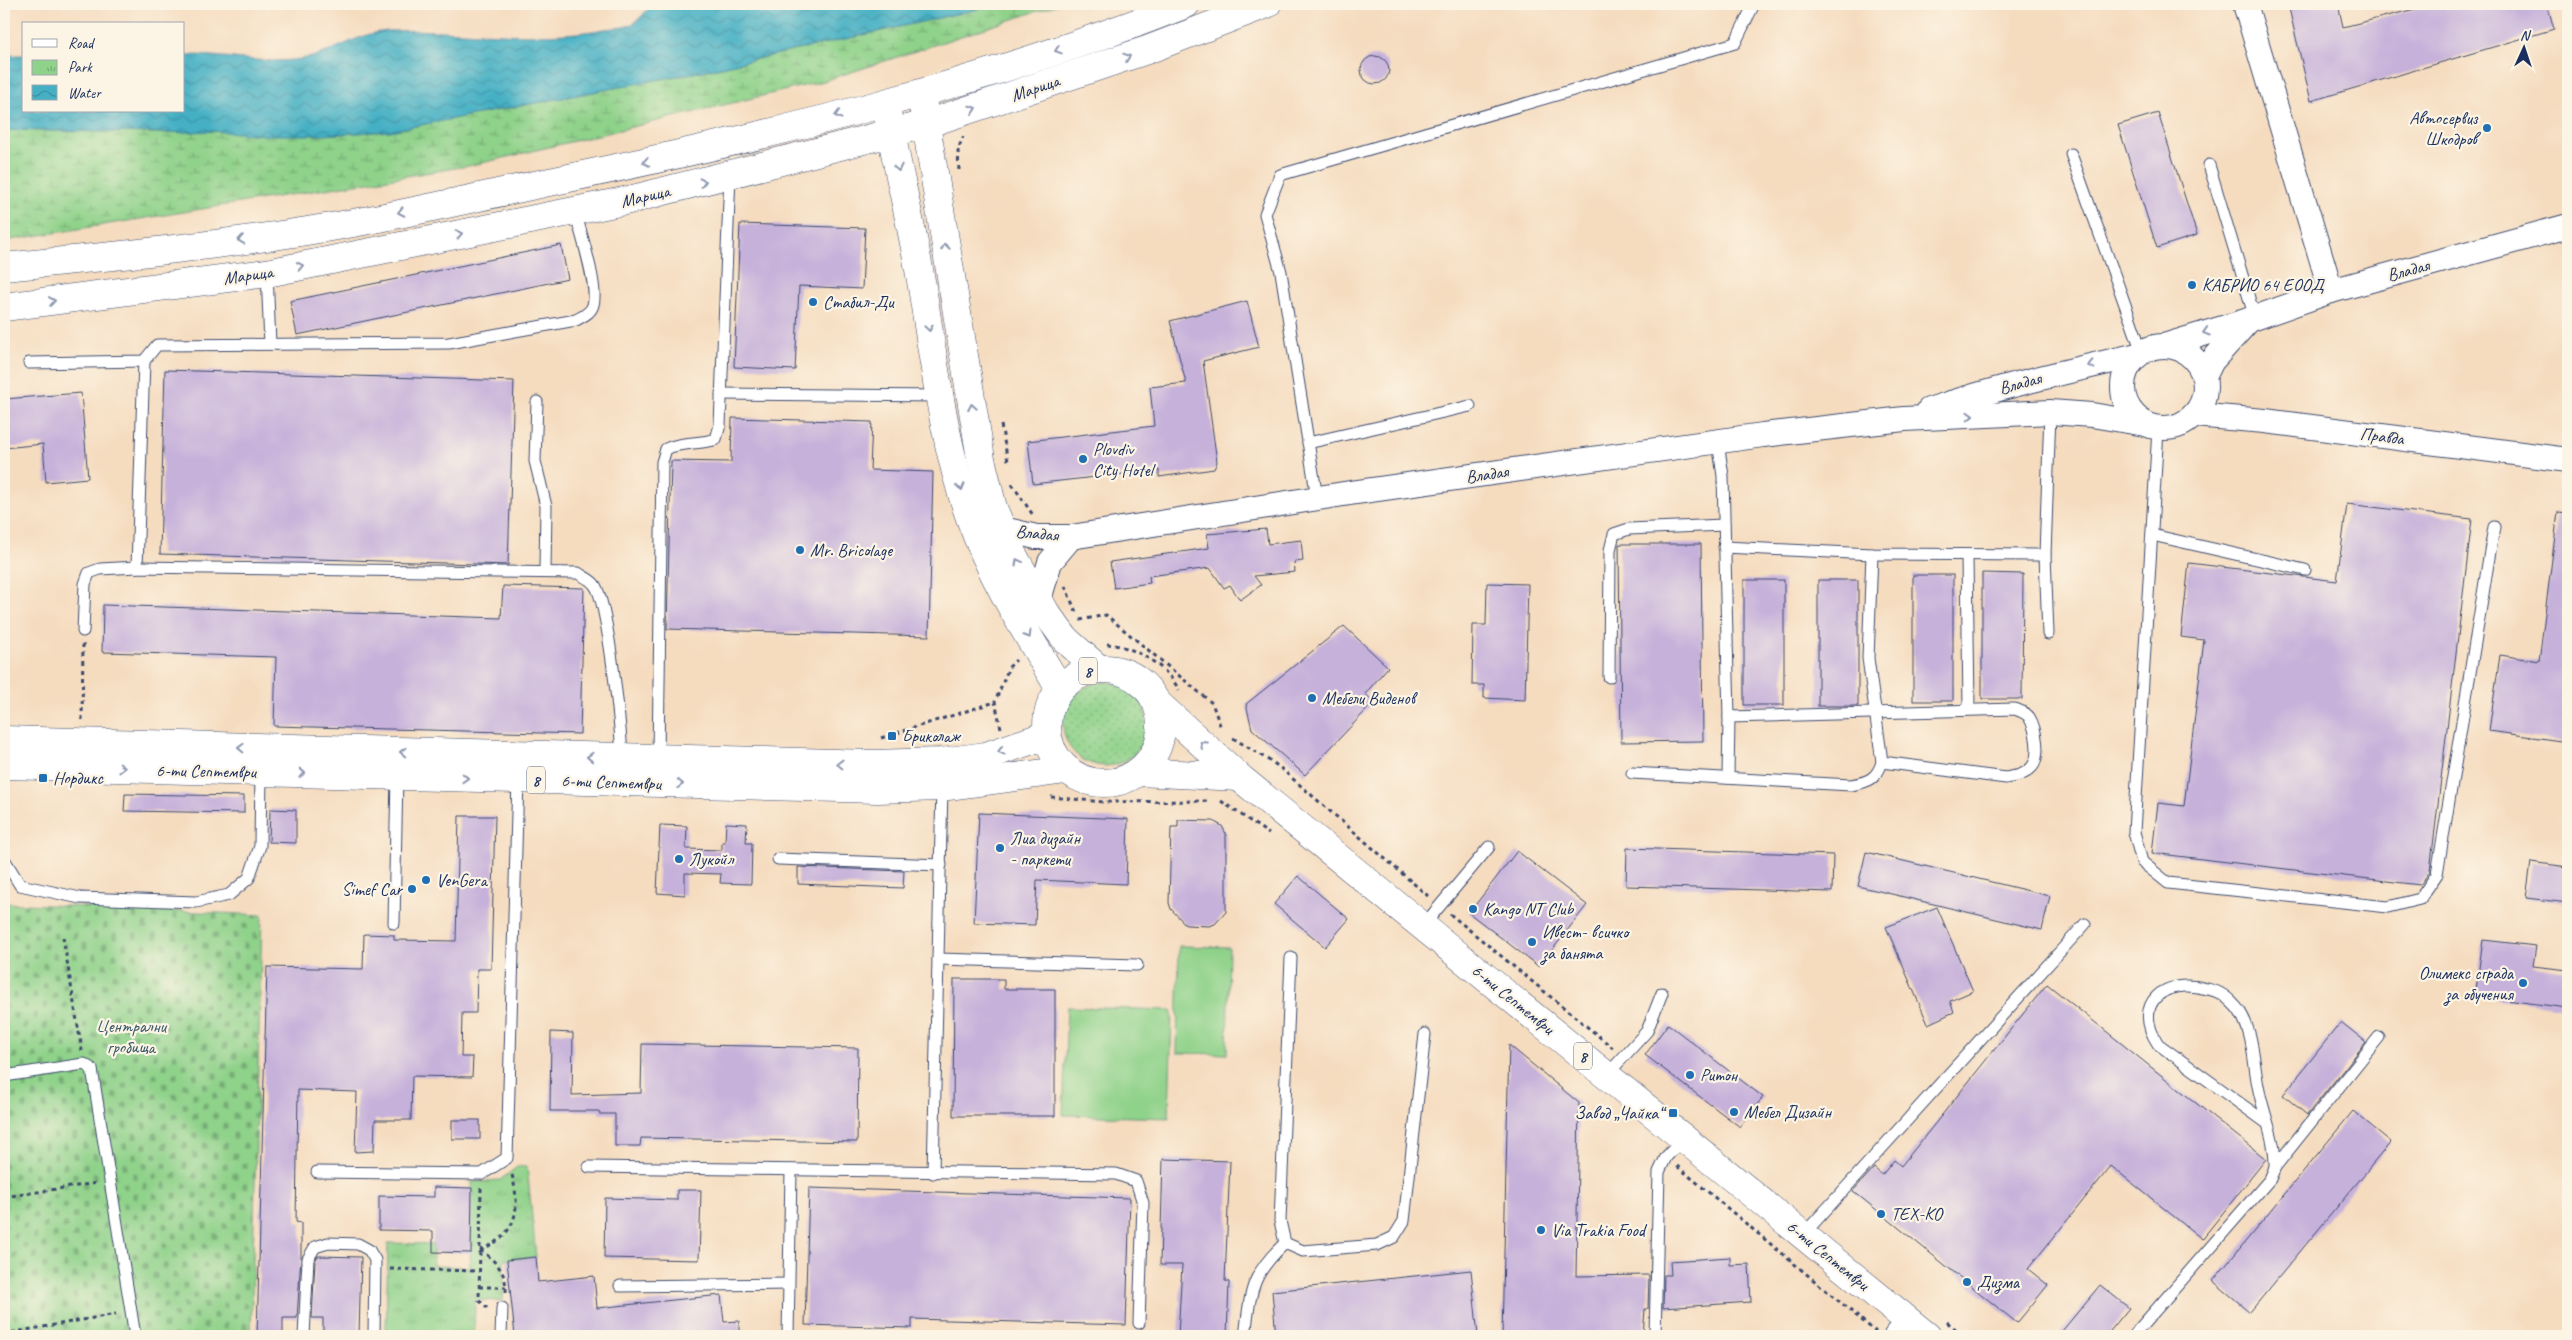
<svg xmlns="http://www.w3.org/2000/svg" width="2572" height="1340" font-family="Caveat,sans-serif">
<defs>
<pattern id="grass-dots" width="8" height="8" patternUnits="userSpaceOnUse" patternTransform="scale(1.25)"><rect width="8" height="8" fill="#8fd28a"/><path d="M2 2h.1M6 6h.1" fill="none" stroke="#74ab74" stroke-width="1.8" stroke-linecap="round"/></pattern>
<pattern id="wetland-marsh" width="20" height="14" patternUnits="userSpaceOnUse" patternTransform="scale(1.25)"><rect width="20" height="14" fill="#8fd28a"/><path d="M1 5h8M5 5V1M11 12h8M15 12V8" fill="none" stroke="#74ab74"/></pattern>
<pattern id="cemetery-stones" width="16" height="16" patternUnits="userSpaceOnUse" patternTransform="scale(1.25)"><rect width="16" height="16" fill="#8fd28a"/><path d="M2 7V4a2 2 0 0 1 4 0v3zM10 15v-3a2 2 0 0 1 4 0v3z" fill="#74ab74"/></pattern>
<pattern id="park-tufts" width="24" height="20" patternUnits="userSpaceOnUse" patternTransform="scale(1.25)"><rect width="24" height="20" fill="#8fd28a"/><path d="M3 7l-1-3M5 7V3M7 7l1-3M15 17l-1-3M17 17v-4M19 17l1-3" fill="none" stroke="#74ab74"/></pattern>
<pattern id="water-waves" width="16" height="10" patternUnits="userSpaceOnUse" patternTransform="scale(1.25)"><rect width="16" height="10" fill="#45b0c4"/><path d="M0 5q4-4 8 0t8 0" fill="none" stroke="#3990a2"/></pattern>
</defs>
<rect width="100%" height="100%" fill="#fcf5e5"/>
<filter id="ink" filterUnits="userSpaceOnUse"><feTurbulence type="fractalNoise" baseFrequency=".02" numOctaves="2"/><feDisplacementMap in="SourceGraphic" scale="10" xChannelSelector="R" yChannelSelector="G"/><feConvolveMatrix kernelMatrix="1 2 1 2 8 2 1 2 1" color-interpolation-filters="sRGB"/></filter>
<filter id="wash" filterUnits="userSpaceOnUse"><feTurbulence type="fractalNoise" baseFrequency=".0096" numOctaves="4" result="noise"/><feDisplacementMap in="SourceGraphic" scale="20" xChannelSelector="R" yChannelSelector="G"/><feGaussianBlur stdDeviation="1.12" result="paint"/><feColorMatrix in="noise" values="0 0 0 0 0 0 0 0 0 0 0 0 0 0 0 0 0 1.4 0 .05"/><feComposite in="paint" operator="in"/></filter>
<g filter="url(#wash)">
<rect width="100%" height="100%" fill="#f5dcbf"/>
<circle fill="url(#grass-dots)" stroke="#558074" cx="1105" cy="724" r="42"/>
<polygon fill="url(#wetland-marsh)" stroke="#558074" points="1001,4 1059,4 824,81 474,165 4,241 4,130 163,133 212,131 321,135 389,131 703,71"/>
<polygon fill="url(#cemetery-stones)" stroke="#558074" points="4,903 262,915 251,1336 4,1336"/>
<polygon fill="url(#park-tufts)" stroke="#558074" points="527,1166 536,1257 504,1260 503,1301 475,1300 474,1336 386,1336 388,1243 433,1244 433,1266 470,1267 472,1182 500,1180 517,1167"/>
<g fill="#8fd28a" stroke="#558074">
<polygon points="1179,946 1229,947 1227,1054 1177,1053"/>
<polygon points="1067,1007 1172,1010 1169,1118 1063,1115"/>
</g>
<path fill="url(#water-waves)" stroke="#307091" d="M 652,4 L 1001,4 L 703,71 L 389,131 L 321,135 L 264,135 L 212,131 L 163,133 L 4,130 L 4,55 L 24,55 L 24,111 L 184,111 L 184,55 C 223,54 263,65 301,59 C 332,55 356,33 387,31 C 459,27 533,43 604,29 C 612,28 623,28 630,25 C 639,21 646,11 652,4 Z"/>
<g id="blocks">
<g fill="#c6b1da">
<polygon points="2288,4 2338,4 2343,27 2435,4 2547,4 2554,29 2311,101"/>
<circle cx="1375" cy="70" r="14"/>
<polygon points="2158,113 2197,235 2157,248 2118,125"/>
<polygon points="740,224 865,228 862,289 799,286 795,370 734,367"/>
<polygon points="561,245 568,279 297,335 290,301"/>
<polygon points="1247,301 1259,347 1203,361 1217,462 1214,469 1159,477 1159,470 1033,484 1028,441 1154,426 1150,387 1186,383 1170,321"/>
<polygon points="165,370 514,381 508,565 160,554"/>
<polygon points="81,393 88,478 46,482 43,444 4,448 4,399"/>
<polygon points="732,418 872,422 870,470 933,472 929,636 667,629 671,461 731,462"/>
<polygon points="2347,504 2472,519 2430,871 2420,885 2152,853 2158,803 2184,806 2204,640 2181,637 2189,563 2337,581"/>
<polygon points="2558,512 2568,513 2568,742 2489,731 2500,655 2539,661"/>
<polygon points="1266,529 1268,544 1301,540 1303,561 1294,562 1295,572 1254,576 1261,585 1240,600 1230,585 1224,588 1210,568 1149,576 1150,583 1114,588 1110,562 1209,548 1207,534"/>
<polygon points="1619,544 1701,544 1703,741 1621,742"/>
<polygon points="1982,573 2023,574 2022,699 1982,699"/>
<rect x="1913" y="575" width="40" height="126"/>
<rect x="1744" y="580" width="40" height="125"/>
<rect x="1818" y="580" width="40" height="126"/>
<polygon points="1487,583 1528,584 1525,700 1484,698 1484,685 1472,685 1473,625 1486,625"/>
<polygon points="503,586 584,588 580,734 274,726 276,657 102,652 103,605 501,618"/>
<polygon points="1344,626 1388,667 1365,694 1374,702 1305,775 1252,729 1246,704"/>
<polygon points="125,794 244,796 244,813 124,811"/>
<polygon points="270,809 296,810 296,843 269,842"/>
<polygon points="979,813 1128,819 1126,884 1037,880 1035,925 974,923"/>
<polygon points="459,816 495,816 491,969 477,969 476,1013 462,1013 461,1057 473,1057 472,1077 412,1076 411,1120 375,1120 374,1151 355,1152 357,1092 298,1090 296,1222 301,1223 301,1256 297,1318 283,1318 283,1336 257,1336 267,967 363,969 364,934 394,935 394,940 456,941"/>
<polygon points="1178,820 1213,821 1222,826 1226,834 1226,912 1215,924 1209,926 1186,925 1171,909 1169,903 1171,827 1178,827"/>
<polygon points="726,823 747,824 746,843 752,843 751,884 720,883 721,874 685,873 685,895 657,893 660,825 687,826 686,849 722,850 722,842 725,842"/>
<polygon points="1627,848 1833,855 1832,892 1626,886"/>
<polygon points="1517,851 1587,905 1539,967 1469,913"/>
<polygon points="1866,852 2050,896 2042,930 1858,886"/>
<polygon points="2531,862 2568,867 2568,903 2526,898"/>
<polygon points="798,867 904,871 903,888 798,884"/>
<polygon points="1298,876 1349,919 1325,947 1274,904"/>
<polygon points="1937,907 1973,991 1950,1001 1954,1012 1928,1024 1886,927"/>
<polygon points="2483,940 2536,946 2533,966 2568,970 2568,1008 2475,996"/>
<polygon points="954,979 1004,979 1004,989 1055,989 1055,1116 953,1116"/>
<polygon points="2047,984 2266,1159 2202,1239 2111,1166 2028,1269 2048,1285 2017,1323 1853,1191 1874,1168 1882,1175 1894,1160 1901,1166"/>
<polygon points="2341,1022 2366,1042 2307,1115 2283,1095"/>
<polygon points="1668,1024 1763,1097 1740,1127 1645,1055"/>
<polygon points="551,1032 573,1033 572,1095 641,1093 642,1044 858,1048 857,1142 641,1138 640,1146 615,1146 615,1114 599,1114 599,1111 550,1111"/>
<polygon points="1509,1045 1579,1103 1576,1276 1649,1275 1648,1309 1645,1309 1643,1336 1502,1336"/>
<polygon points="2353,1111 2391,1142 2250,1312 2213,1281"/>
<rect x="452" y="1120" width="28" height="19"/>
<polygon points="1163,1159 1230,1161 1225,1281 1229,1282 1227,1336 1178,1336 1182,1265 1160,1265"/>
<polygon points="434,1187 472,1188 471,1253 433,1252 433,1231 379,1230 379,1196 434,1197"/>
<polygon points="809,1188 1130,1198 1126,1325 912,1319 912,1328 805,1325"/>
<polygon points="677,1190 701,1190 699,1260 604,1258 605,1198 677,1200"/>
<polygon points="318,1256 361,1257 359,1336 323,1336 323,1318 312,1318 315,1261"/>
<polygon points="536,1257 538,1282 594,1276 597,1308 721,1295 724,1322 739,1321 741,1336 515,1336 507,1260"/>
<polygon points="1730,1257 1730,1265 1749,1264 1751,1302 1663,1308 1664,1275 1671,1275 1670,1261"/>
<polygon points="1471,1270 1478,1336 1276,1336 1272,1291"/>
<polygon points="2100,1285 2129,1308 2106,1336 2058,1336"/>
</g>
</g>
</g>
<g filter="url(#ink)">
<use href="#blocks" fill-opacity="0" stroke="#3c496d" stroke-width="1"/>
<g fill="none" stroke-linecap="round" stroke-linejoin="round">
<defs>
<g id="service">
<polyline points="2071,154 2142,352"/>
<polyline points="2209,165 2255,318"/>
<polyline points="267,273 270,344"/>
<path d="M 29,363 L 144,361 L 157,345 L 449,343 L 576,320 C 583,316 591,313 593,305 C 599,288 580,231 575,211"/>
<polyline points="721,394 940,396"/>
<polyline points="537,402 535,461 546,506 545,571"/>
<polyline points="2158,429 2134,832 2142,862 2168,883 2388,907 2420,899 2437,874 2494,527"/>
<polyline points="1718,442 1723,476 1729,717 1728,778"/>
<polyline points="1308,443 1470,406"/>
<polyline points="1317,498 1281,272 1265,214 1280,175 1735,43 1754,4"/>
<polyline points="2152,535 2305,570"/>
<polyline points="1724,547 1872,554 2045,555"/>
<polyline points="1967,556 1969,709"/>
<polyline points="137,567 144,361"/>
<path d="M 83,631 L 85,584 L 89,573 L 100,569 L 137,567 L 578,573 C 582,576 590,579 594,584 C 608,599 621,732 622,758"/>
<polyline points="2048,634 2045,555 2050,412"/>
<polyline points="1609,677 1610,550 1614,534 1629,529 1724,525"/>
<path d="M 1729,717 L 2015,709 C 2020,711 2026,713 2029,717 C 2036,728 2041,756 2032,767 C 2025,775 2016,776 2006,778 L 1882,762"/>
<path d="M 658,758 L 662,462 L 666,449 C 682,441 699,445 716,439 L 720,425 L 730,175"/>
<path d="M 1632,773 L 1851,785 C 1868,782 1877,779 1882,762 L 1868,658 L 1872,554"/>
<polyline points="4,859 20,885 80,898 196,902 229,895 249,878 260,846 261,772"/>
<polyline points="778,859 941,865"/>
<polyline points="394,923 397,776"/>
<polyline points="1423,926 1489,847"/>
<polyline points="1291,958 1280,1221 1285,1243 1303,1251 1377,1245 1394,1237 1404,1221 1425,1034"/>
<polyline points="938,959 1137,965"/>
<polyline points="1607,1075 1647,1031 1662,993"/>
<polyline points="4,1076 84,1064 92,1069 135,1336"/>
<path d="M 2267,1123 L 2158,1044 C 2131,1003 2165,977 2207,989 C 2211,990 2217,991 2221,994 C 2227,997 2236,1006 2240,1012 C 2254,1035 2253,1061 2258,1086 C 2263,1113 2276,1140 2275,1167"/>
<polyline points="589,1167 1116,1174 1136,1181 1143,1203 1139,1323"/>
<polyline points="317,1172 482,1174 507,1158 518,779"/>
<polyline points="933,1173 942,787"/>
<polyline points="1803,1235 2085,924"/>
<polyline points="620,1286 788,1284"/>
<polyline points="304,1336 308,1259 315,1247 328,1243 358,1244 369,1250 375,1260 374,1336"/>
<polyline points="501,1336 502,1308"/>
<polyline points="788,1336 791,1170"/>
<path d="M 1245,1336 C 1251,1290 1250,1276 1285,1243"/>
<polyline points="1655,1336 1659,1172 1666,1157 1684,1138"/>
<polyline points="2133,1336 2270,1179 2275,1167 2379,1037"/>
</g>
<g id="minor">
<polyline points="2245,4 2331,291"/>
<circle cx="2164" cy="387" r="41"/>
<polyline points="2164,346 2249,320 2331,291 2568,226"/>
<polyline points="2204,377 2212,361 2249,320"/>
<path d="M 1929,410 C 1998,387 2068,371 2138,355"/>
<polyline points="2194,415 2265,421 2568,460"/>
<polyline points="1003,529 1036,537 1071,537 1050,562 1039,600"/>
<polyline points="1071,537 1350,493 1763,435 1904,419 2050,412 2092,415 2145,424"/>
<polyline points="1896,1336 1910,1321"/>
</g>
<g id="tertiary">
<polyline points="923,106 981,459 993,508 1013,555 1046,613 1066,640 1099,669"/>
<path d="M 888,117 C 898,172 912,226 921,281 C 934,359 943,443 970,518 C 992,579 1027,634 1060,689"/>
<path d="M 4,267 C 105,257 206,247 307,231 C 393,218 479,196 564,179 C 775,135 986,83 1186,4"/>
<polyline points="4,307 267,273 629,200 926,124 1147,50 1267,4"/>
</g>
<g id="primary">
<circle cx="1104" cy="726" r="57"/>
<polyline points="1157,703 1239,777 1927,1336"/>
<polyline points="4,740 871,764 941,762 986,756 1047,735"/>
<polyline points="4,765 877,789 942,787 1066,770"/>
<polyline points="1138,772 1239,777"/>
</g>
</defs>
<use href="#service" stroke="#3c496d" stroke-width="13"/>
<use href="#minor" stroke="#3c496d" stroke-width="26"/>
<use href="#tertiary" stroke="#3c496d" stroke-width="29"/>
<use href="#primary" stroke="#3c496d" stroke-width="29"/>
<g stroke="#3c496d" stroke-width="3" stroke-dasharray="4 4" stroke-linecap="butt">
<polyline points="959,170 958,150 963,137"/>
<polyline points="1001,425 1008,461"/>
<polyline points="1012,484 1033,515"/>
<polyline points="1065,586 1076,612"/>
<polyline points="1080,620 1106,615 1212,703 1221,728"/>
<path d="M 1107,644 C 1134,646 1166,665 1179,690"/>
<polyline points="82,720 83,644"/>
<polyline points="1001,728 995,702 1009,667 1016,660"/>
<polyline points="881,738 995,702"/>
<polyline points="1233,738 1278,766 1428,896"/>
<polyline points="1051,797 1104,802 1209,801"/>
<polyline points="1221,801 1269,834"/>
<polyline points="1450,914 1613,1048"/>
<polyline points="63,937 82,1051"/>
<polyline points="1677,1166 1876,1332"/>
<polyline points="481,1188 479,1300 487,1308"/>
<polyline points="4,1197 97,1183"/>
<path d="M 480,1250 C 498,1263 507,1272 506,1296"/>
<path d="M 480,1250 C 519,1234 521,1208 511,1171"/>
<polyline points="390,1269 479,1271"/>
<polyline points="479,1287 506,1287"/>
<polyline points="1947,1322 1964,1336"/>
<polyline points="4,1334 116,1314"/>
</g>
<use href="#service" stroke="#fff" stroke-width="11"/>
<use href="#minor" stroke="#fff" stroke-width="24"/>
<use href="#tertiary" stroke="#fff" stroke-width="28"/>
<use href="#primary" stroke="#fff" stroke-width="28"/>
</g>
<defs><path id="oneway-chevron" d="M-2-3.5L2.5 0L-2 3.5" fill="none" stroke-width="1.6" stroke-linecap="round" stroke-linejoin="round" transform="scale(1.25)"/></defs>
<g stroke="#8d97ae">
<use href="#oneway-chevron" transform="translate(1058 50) rotate(162)"/>
<use href="#oneway-chevron" transform="translate(1127 57) rotate(-19)"/>
<use href="#oneway-chevron" transform="translate(973 109) rotate(-19)"/>
<use href="#oneway-chevron" transform="translate(838 115) rotate(166)"/>
<use href="#oneway-chevron" transform="translate(646 162) rotate(168)"/>
<use href="#oneway-chevron" transform="translate(898 168) rotate(78)"/>
<use href="#oneway-chevron" transform="translate(703 182) rotate(-14)"/>
<use href="#oneway-chevron" transform="translate(401 212) rotate(168)"/>
<use href="#oneway-chevron" transform="translate(459 234) rotate(-11)"/>
<use href="#oneway-chevron" transform="translate(241 240) rotate(172)"/>
<use href="#oneway-chevron" transform="translate(945 247) rotate(-99)"/>
<use href="#oneway-chevron" transform="translate(300 266) rotate(-11)"/>
<use href="#oneway-chevron" transform="translate(52 301) rotate(-8)"/>
<use href="#oneway-chevron" transform="translate(929 328) rotate(80)"/>
<use href="#oneway-chevron" transform="translate(2206 332) rotate(163)"/>
<use href="#oneway-chevron" transform="translate(2091 365) rotate(167)"/>
<use href="#oneway-chevron" transform="translate(972 407) rotate(-100)"/>
<use href="#oneway-chevron" transform="translate(1970 416) rotate(-2)"/>
<use href="#oneway-chevron" transform="translate(961 487) rotate(75)"/>
<use href="#oneway-chevron" transform="translate(1018 562) rotate(-119)"/>
<use href="#oneway-chevron" transform="translate(1028 635) rotate(59)"/>
<use href="#oneway-chevron" transform="translate(1203 744) rotate(-138)"/>
<use href="#oneway-chevron" transform="translate(241 748) rotate(-178)"/>
<use href="#oneway-chevron" transform="translate(1001 751) rotate(164)"/>
<use href="#oneway-chevron" transform="translate(403 752) rotate(-178)"/>
<use href="#oneway-chevron" transform="translate(590 757) rotate(-178)"/>
<use href="#oneway-chevron" transform="translate(840 764) rotate(-179)"/>
<use href="#oneway-chevron" transform="translate(122 768) rotate(1)"/>
<use href="#oneway-chevron" transform="translate(302 773) rotate(2)"/>
<use href="#oneway-chevron" transform="translate(465 778) rotate(2)"/>
<use href="#oneway-chevron" transform="translate(680 784) rotate(2)"/>
</g>
</g>
<g fill="#1f6fb2" stroke="#fcf5e5" stroke-width="2">
<circle cx="2487" cy="128" r="5"/>
<circle cx="2192" cy="285" r="5"/>
<circle cx="813" cy="302" r="5"/>
<circle cx="1083" cy="459" r="5"/>
<circle cx="800" cy="550" r="5"/>
<circle cx="1312" cy="698" r="5"/>
<rect x="887" y="731" width="10" height="10" rx="2.5"/>
<rect x="38" y="773" width="10" height="10" rx="2.5"/>
<circle cx="1000" cy="848" r="5"/>
<circle cx="679" cy="859" r="5"/>
<circle cx="426" cy="880" r="5"/>
<circle cx="412" cy="889" r="5"/>
<circle cx="1473" cy="909" r="5"/>
<circle cx="1532" cy="942" r="5"/>
<circle cx="2523" cy="983" r="5"/>
<circle cx="1690" cy="1075" r="5"/>
<circle cx="1734" cy="1112" r="5"/>
<rect x="1668" y="1108" width="10" height="10" rx="2.5"/>
<circle cx="1881" cy="1214" r="5"/>
<circle cx="1541" cy="1230" r="5"/>
<circle cx="1967" cy="1282" r="5"/>
</g>
<g text-anchor="middle" stroke-width="4.5" stroke-linejoin="round" paint-order="stroke">
<g fill="#fcf5e5" stroke="#5e6a86" stroke-width="1">
<rect x="1079" y="657.5" width="18" height="27" rx="4"/>
<rect x="527" y="766.5" width="18" height="27" rx="4"/>
<rect x="1574" y="1042.5" width="18" height="27" rx="4"/>
</g>
<g font-size="16" font-weight="bold" fill="#1b2f5e">
<text x="1088" y="677">8</text>
<text x="536" y="786">8</text>
<text x="1583" y="1062">8</text>
</g>
<g font-size="18" fill="#1b2f5e" stroke="#fcf5e5">
<text transform="translate(1035 88) rotate(-19)" y="6">Марица</text>
<text transform="translate(645 196) rotate(-13)" y="6">Марица</text>
<text transform="translate(2408 270) rotate(-15)" y="6">Владая</text>
<text transform="translate(248 275) rotate(-8)" y="6">Марица</text>
<text transform="translate(2020 383) rotate(-15)" y="6">Владая</text>
<text transform="translate(2382 436) rotate(7)" y="6">Правда</text>
<text transform="translate(1487 474) rotate(-8)" y="6">Владая</text>
<text transform="translate(1037 533) rotate(6)" y="6">Владая</text>
<text transform="translate(206 771) rotate(1)" y="6">6-ти Септември</text>
<text transform="translate(611 782) rotate(2)" y="6">6-ти Септември</text>
<text transform="translate(1513 999) rotate(39)" y="6">6-ти Септември</text>
<text transform="translate(1828 1255) rotate(39)" y="6">6-ти Септември</text>
</g>
<g font-size="18" fill="#1b2f5e" stroke="#fcf5e5" text-anchor="start">
<text x="2477" y="124" text-anchor="end">Автосервиз<tspan x="2477" dy="21">Шкодров</tspan></text>
<text x="2202" y="291">КАБРИО 64 ЕООД</text>
<text x="823" y="308">Стабил-Ди</text>
<text x="1093" y="455">Plovdiv<tspan x="1093" dy="21">City Hotel</tspan></text>
<text x="810" y="556">Mr. Bricolage</text>
<text x="1322" y="704">Мебели Виденов</text>
<text x="902" y="742">Бриколаж</text>
<text x="53" y="784">Нордикс</text>
<text x="1010" y="844">Лиа дизайн<tspan x="1010" dy="21">- паркети</tspan></text>
<text x="689" y="865">Лукойл</text>
<text x="436" y="886">VenGera</text>
<text x="402" y="895" text-anchor="end">Simef Car</text>
<text x="1483" y="915">Kango NT Club</text>
<text x="1542" y="938">Ивест- всичко<tspan x="1542" dy="21">за банята</tspan></text>
<text x="2513" y="979" text-anchor="end">Олимекс сграда<tspan x="2513" dy="21">за обучения</tspan></text>
<text x="1700" y="1081">Ритон</text>
<text x="1744" y="1118">Мебел Дизайн</text>
<text x="1663" y="1119" text-anchor="end">Завод „Чайка“</text>
<text x="1891" y="1220">ТЕХ-КО</text>
<text x="1551" y="1236">Via Trakia Food</text>
<text x="1977" y="1288">Дизма</text>
</g>
<g font-size="18" fill="#385869" stroke="#fcf5e5">
<text x="131" y="1032">Централни<tspan x="131" dy="21">гробища</tspan></text>
</g>
</g>
<rect width="2572" height="1340" fill="none" stroke="#fcf5e5" stroke-width="20"/>
<rect x="22" y="22" width="162" height="90" fill="#fcf5e5" stroke="#a2a6af"/>
<rect x="32" y="39" width="25" height="8" fill="#ffffff" stroke="#a2a6af"/>
<text x="68" y="48" font-size="15" fill="#1b2f5e">Road</text>
<rect x="32" y="60" width="25" height="15" fill="url(#park-tufts)" stroke="#a2a6af"/>
<text x="68" y="72" font-size="15" fill="#1b2f5e">Park</text>
<rect x="32" y="85" width="25" height="15" fill="url(#water-waves)" stroke="#a2a6af"/>
<text x="68" y="98" font-size="15" fill="#1b2f5e">Water</text>
<g transform="translate(2524 48) rotate(3)" stroke="#fcf5e5" stroke-width="4" paint-order="stroke">
<path d="M0-4L9 19L0 12L-9 19Z" fill="#1b2f5e"/>
<text y="-8" font-size="14" font-weight="bold" text-anchor="middle" fill="#1b2f5e">N</text>
</g>
</svg>
